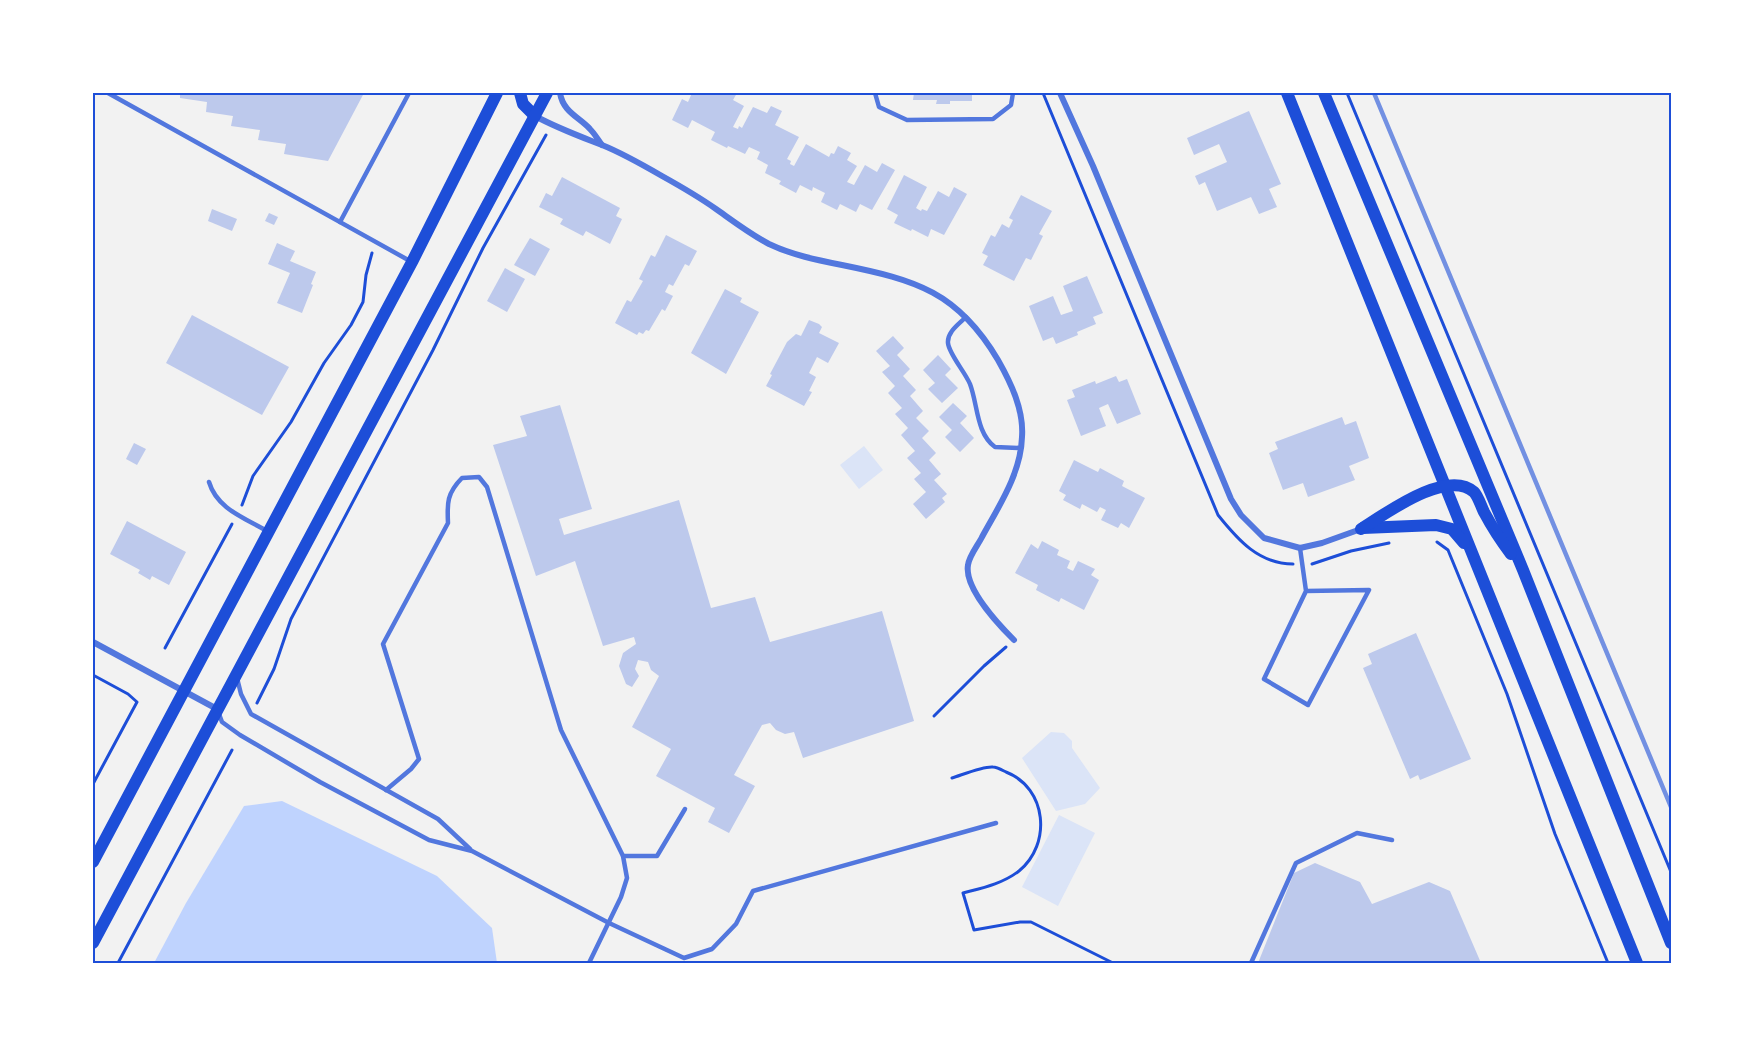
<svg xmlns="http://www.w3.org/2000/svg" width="1764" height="1056" font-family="Literata,serif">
<rect width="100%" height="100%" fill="#f2f2f2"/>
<g fill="#dbe4f7">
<polygon points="864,446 883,470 859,489 840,465"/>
<polygon points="1051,732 1064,733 1072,741 1072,748 1100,788 1085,804 1056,811 1022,758"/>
<polygon points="1059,815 1095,833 1058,906 1022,887"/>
</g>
<polygon fill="#bfd3fe" points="282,801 437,876 492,928 497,963 154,963 186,903 244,806"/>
<g fill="#bdc9ec">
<polygon points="180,93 364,93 328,161 284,154 286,144 258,140 260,130 231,126 233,116 206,112 207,102 180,98"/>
<polygon points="692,93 737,93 733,100 744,106 733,127 738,129 739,126 742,128 753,107 767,113 771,106 782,111 775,125 799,137 787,159 791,161 790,164 794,166 806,144 829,157 831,153 834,154 838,146 851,153 847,160 857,166 847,182 854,185 865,165 877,172 882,163 895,170 872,210 860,204 856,212 840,204 837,210 821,202 825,193 813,187 812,191 800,185 796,193 779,184 781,181 765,173 768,165 757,159 760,152 749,147 745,154 728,146 727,148 711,140 715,132 692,120 688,128 672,120 682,99 688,102"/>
<polygon points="914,93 972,93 972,101 950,101 950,104 936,104 937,100 913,100"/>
<polygon points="1249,111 1281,184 1269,189 1277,207 1259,214 1251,197 1217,211 1205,182 1199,185 1195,176 1227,162 1219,144 1194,155 1187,138"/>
<polygon points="904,175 927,187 916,208 921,211 922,209 927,211 938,191 949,197 954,187 967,194 944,235 931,229 928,237 912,229 911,231 894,223 898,215 887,209"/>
<polygon points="562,177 620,208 616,216 622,219 610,244 586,231 583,236 560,224 563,219 539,207 546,193 552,196"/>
<polygon points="1021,195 1052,211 1039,234 1043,236 1031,260 1026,258 1014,281 983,265 988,256 982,253 991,235 995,237 1002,224 1009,228 1013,220 1009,218"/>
<polygon points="212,209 237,219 232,231 208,221"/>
<polygon points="269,213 278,217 274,225 265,221"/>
<polygon points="666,235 697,251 689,266 685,264 673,286 669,284 665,292 673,296 665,311 662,309 649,331 646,330 643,334 639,332 637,335 615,323 627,300 631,302 643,281 639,279 651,255 655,257"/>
<polygon points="530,238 550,249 535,276 514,265"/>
<polygon points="277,243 295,251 290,261 316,272 311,284 313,285 302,313 277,303 290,273 268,264"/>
<polygon points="505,268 525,279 507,312 487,301"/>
<polygon points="1087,276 1103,313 1093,317 1096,324 1077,332 1078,335 1056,344 1053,337 1043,341 1029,306 1053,296 1061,315 1073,311 1063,286"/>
<polygon points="725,289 742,298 740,302 759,312 726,374 691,353"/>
<polygon points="192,315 289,367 262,415 166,363"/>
<polygon points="809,320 819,324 822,327 819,333 839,343 828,363 817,357 809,373 816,377 809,391 812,392 804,406 766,386 772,375 770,374 787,342 796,334 801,336"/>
<polygon points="893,336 904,348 897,355 910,369 903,376 916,390 910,396 923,411 916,418 929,431 922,438 936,453 929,460 941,474 934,480 947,494 942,498 945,502 926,519 913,504 926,492 914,479 921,473 907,458 915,451 901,435 908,428 895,414 902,408 888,393 895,386 882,372 890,366 876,351"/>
<polygon points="938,355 951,369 945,375 958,388 942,403 928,389 935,383 923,370"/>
<polygon points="1116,376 1119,382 1127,379 1141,414 1117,424 1108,404 1099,408 1106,426 1081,436 1067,400 1075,397 1072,390 1095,381 1096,384"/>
<polygon points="953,403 967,416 960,423 974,438 960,452 945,437 952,430 939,417"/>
<polygon points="560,405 592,509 559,519 564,535 679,500 711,608 755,597 770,642 882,611 914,721 803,758 794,732 785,734 776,730 770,723 762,725 734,775 755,786 729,833 708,822 715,808 656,776 671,749 632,727 659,676 651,670 648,662 638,660 635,669 639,676 632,687 626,684 619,666 623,653 636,644 634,637 603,646 575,561 536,576 493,445 527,436 520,416"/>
<polygon points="1342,417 1345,425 1356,421 1369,458 1349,466 1355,480 1308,497 1303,483 1283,490 1269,453 1278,449 1275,442"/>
<polygon points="134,443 146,449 137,465 126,459"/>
<polygon points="1074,460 1098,472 1100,468 1124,481 1122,486 1145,498 1129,528 1121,523 1118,528 1101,520 1106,510 1100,507 1097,512 1082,504 1080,509 1063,500 1066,495 1059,491"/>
<polygon points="127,521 186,552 169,585 152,576 150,580 138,573 140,570 110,554"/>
<polygon points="1042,541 1059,550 1057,555 1070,561 1067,568 1073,571 1078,561 1095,569 1091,575 1099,580 1084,610 1061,598 1059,602 1036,590 1038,585 1015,573 1031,544 1038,549"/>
<polygon points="1416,633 1471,759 1420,780 1418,775 1410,779 1363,668 1372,664 1368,654"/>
<polygon points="1315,863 1360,882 1372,904 1429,882 1450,891 1481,963 1258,963 1294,873"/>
</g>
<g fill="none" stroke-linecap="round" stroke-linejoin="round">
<g stroke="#1d4ed8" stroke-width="3">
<path d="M 1043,93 L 1218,515 C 1238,540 1259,564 1293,564"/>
<polyline points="1347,93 1671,872"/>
<polyline points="242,505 253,476 291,422 324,363 351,325 363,302 366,275 372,253"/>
<polyline points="1437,542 1448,550 1507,694 1555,834 1608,963"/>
<polyline points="1312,564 1351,551 1389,543"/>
<polyline points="165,648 232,524"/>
<polyline points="93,675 128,694 137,702 93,784"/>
<polyline points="257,703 274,669 291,619 433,350 483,248 546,135"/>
<polyline points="934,716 984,666 1006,647"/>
<path d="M 952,778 C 962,775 983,766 993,767 C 997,767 1002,770 1006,772 C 1047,788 1052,844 1019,871 C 1002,884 982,888 963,893 L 974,930 L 1020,922 L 1031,922 L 1113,963"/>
<polyline points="118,963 232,750"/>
</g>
<g stroke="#5277de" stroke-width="4.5">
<polyline points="108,93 410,261"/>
<polyline points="875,93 879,107 907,120 993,119 1011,105 1013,93"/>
<polyline points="340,222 409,93"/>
<path d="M 966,317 C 959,324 947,332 948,343 C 949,354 965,372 970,384 C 978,405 976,433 995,447 L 1021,448"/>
<path d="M 209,482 C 217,509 245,518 267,531"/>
<polyline points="1300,548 1306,591 1264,679 1308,705 1369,590 1306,591"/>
<polyline points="237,678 241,694 251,714 438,819 470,849"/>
<polyline points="219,714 222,722 240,735 320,782 429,840 472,851 609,923 684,958 712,949 736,924 753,891 996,823"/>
<path d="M 386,790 L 411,769 L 419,759 L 383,644 L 448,523 C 447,503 447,493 462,478 L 479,477 L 487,487 L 561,730 L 623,856 L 627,878 L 621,897 L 589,963"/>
<polyline points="623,856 657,856 685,809"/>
<polyline points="1251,963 1296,863 1357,833 1392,840"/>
</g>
<g stroke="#5277de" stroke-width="6">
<path d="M 560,93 C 563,112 579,117 590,129 C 595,134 598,140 602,145"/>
<polyline points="1060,93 1093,166 1231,499 1241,515 1264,538 1300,548 1322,543 1361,529"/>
<path d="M 535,116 C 557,128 579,136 602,145 C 622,153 643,165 662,176 C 680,186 699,197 716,209 C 733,221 750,234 769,244 C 792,255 817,260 842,265 C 916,280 958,292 998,360 C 1011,383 1024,410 1022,437 C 1021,473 999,506 982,537 C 978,545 969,556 968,565 C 964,588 999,625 1014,640"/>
<polyline points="93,642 217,709"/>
</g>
<g stroke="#1d4ed8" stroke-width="12">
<polyline points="520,93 523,104 535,116"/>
<polyline points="1287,93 1637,963"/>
<polyline points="1324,93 1523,570 1671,943"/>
<polyline points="1363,528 1436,525 1452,529 1464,543"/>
<path d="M 1361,529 C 1385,514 1447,468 1474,492 C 1478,496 1481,506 1484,512 C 1492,527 1501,541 1511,554"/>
<polyline points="93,862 412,262 497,93"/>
<polyline points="93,943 547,93"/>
</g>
<polyline stroke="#7290e2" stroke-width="4.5" points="1374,93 1671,807"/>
</g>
<rect width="1764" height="1056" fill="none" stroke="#ffffff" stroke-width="189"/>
<rect x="94" y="94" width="1576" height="868" fill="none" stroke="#1d4ed8" stroke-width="2"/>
</svg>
